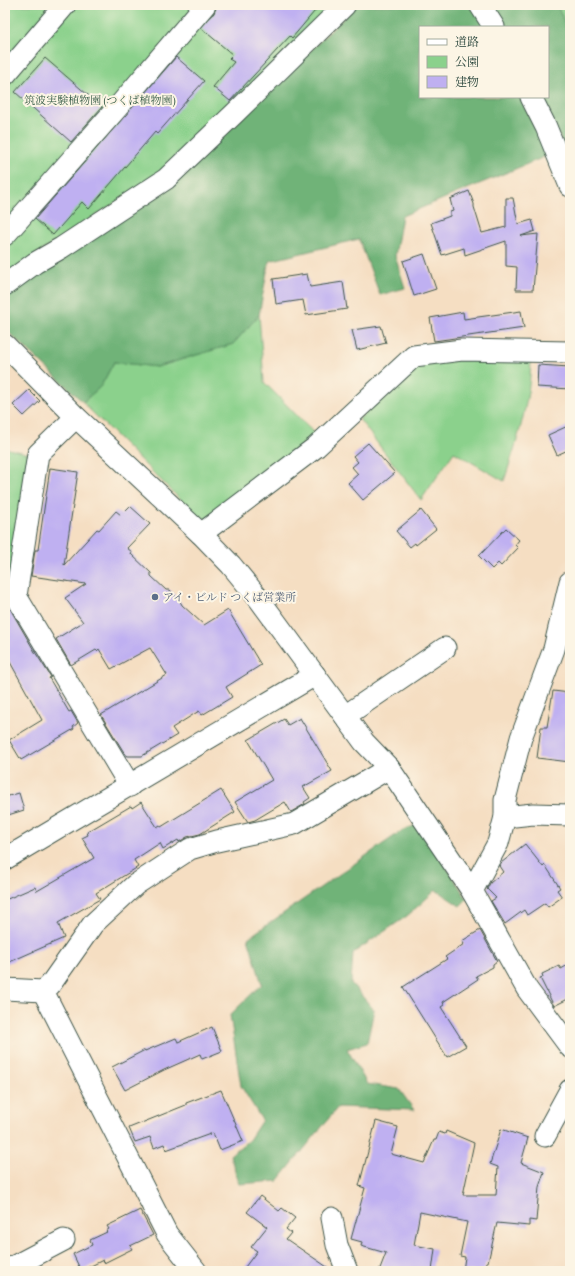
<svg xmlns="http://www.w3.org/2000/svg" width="575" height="1276" font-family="Vollkorn,'Noto Serif JP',serif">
<rect width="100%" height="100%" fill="#fcf5e5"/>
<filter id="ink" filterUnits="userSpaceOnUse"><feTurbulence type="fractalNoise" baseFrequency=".025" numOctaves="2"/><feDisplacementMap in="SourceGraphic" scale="8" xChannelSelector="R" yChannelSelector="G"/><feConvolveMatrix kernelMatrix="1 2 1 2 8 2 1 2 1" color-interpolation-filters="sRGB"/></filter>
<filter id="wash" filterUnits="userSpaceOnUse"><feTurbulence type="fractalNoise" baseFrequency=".012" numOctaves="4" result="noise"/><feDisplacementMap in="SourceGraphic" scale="16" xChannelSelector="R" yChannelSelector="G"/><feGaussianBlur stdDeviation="0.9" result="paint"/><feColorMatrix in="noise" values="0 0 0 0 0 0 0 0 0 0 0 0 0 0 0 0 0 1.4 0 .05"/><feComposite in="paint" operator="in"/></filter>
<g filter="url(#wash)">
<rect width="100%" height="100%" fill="#f5dec2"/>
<g fill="#8bd18c" stroke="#558760">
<polygon points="5,5 335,5 159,174 5,275"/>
<polygon points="557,5 570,5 570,35"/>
<polygon points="259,315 264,382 316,435 210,517 201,520 89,409 83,402 101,386 114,362 157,367 233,344"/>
<path d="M 416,360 L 531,360 C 530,402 517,441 504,481 L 454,452 L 421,500 L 359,419 Z"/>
<polygon points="5,448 29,454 12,578 5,583"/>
</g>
<g fill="#70b378" stroke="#487856">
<polygon points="357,5 472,5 486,27 420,27 420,97 521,97 549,155 402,216 395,256 405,288 380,295 359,239 269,261 259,315 233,344 157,367 114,362 101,386 83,402 5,329 5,296 172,186"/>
<polygon points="491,5 557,5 570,35 570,158 540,97 548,97 548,27 504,27"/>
<polygon points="419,824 467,899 460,906 436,890 407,916 353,953 351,983 374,1010 367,1043 347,1049 367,1084 399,1089 414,1110 338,1107 278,1181 239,1184 230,1155 249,1140 262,1120 241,1086 230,1015 262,984 248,938 403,830"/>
</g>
<g id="blocks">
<g fill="#bfb0f1">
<polygon points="217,5 320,5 292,38 290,36 230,101 213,87 234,62 229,59 233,55 201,28 214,13"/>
<polygon points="176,57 204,81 157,134 155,132 89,209 82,202 53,235 35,219"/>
<polygon points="45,58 102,107 71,142 15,92"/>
<polygon points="469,191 474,204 474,207 482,233 506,227 506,198 513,198 518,224 532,220 535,231 521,236 538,234 533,290 516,290 517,267 506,266 506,241 465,255 464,248 442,255 431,223 450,216 450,212 453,211 450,199"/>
<polygon points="424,254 436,289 414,296 403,261"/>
<polygon points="307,274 310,287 343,282 347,309 306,315 303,300 276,304 273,279"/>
<polygon points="521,311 524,328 434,341 430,318 463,312 464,319"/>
<polygon points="381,326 386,343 357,350 352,330"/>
<polygon points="538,365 570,367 570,389 537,387"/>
<polygon points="29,390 40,401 24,416 13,405"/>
<polygon points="570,425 570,449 557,455 548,435"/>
<polygon points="368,443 395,473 363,500 348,483 358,474 352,467 358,462 353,456"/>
<polygon points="50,468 78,472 64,565 97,529 99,530 116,511 121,515 130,506 150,524 127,548 132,552 131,554 151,573 151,576 166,590 170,590 181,603 182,605 204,625 228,610 261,665 226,687 232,697 202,715 199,711 172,728 177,735 142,756 128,756 125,754 101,715 167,675 150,648 111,669 99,649 97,651 96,650 71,665 56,639 83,622 65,598 86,584 31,576 35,550 38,550"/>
<polygon points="421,510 436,529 416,545 415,543 410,547 396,531"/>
<polygon points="506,528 519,540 515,545 518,548 501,566 498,563 492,569 479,556"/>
<polygon points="5,600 35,652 51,677 49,678 69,712 71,711 78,723 73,727 74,729 21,760 9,740 42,720 5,653"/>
<polygon points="553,691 570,693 570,762 537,758 541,727 547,727"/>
<polygon points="300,718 332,771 303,787 310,798 304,802 305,804 291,812 285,802 255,820 248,822 235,802 272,780 248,740 284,719 288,725"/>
<polygon points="221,790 235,812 200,834 187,837 179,842 178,840 163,849 160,843 134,860 138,867 96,893 100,899 58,923 64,938 5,964 5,900 35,887 37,891 94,858 82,838 88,835 87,832 131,806 132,808 141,802 157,827 160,825 161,827"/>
<polygon points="19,793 24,810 5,816 5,797"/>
<polygon points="525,844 543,867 545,865 560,888 557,890 562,897 548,907 545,903 527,915 524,910 505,924 491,901 496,898 487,889 490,883 503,872 499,866 501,863"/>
<polygon points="480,930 497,961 493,964 493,967 476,976 478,979 443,1002 444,1005 441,1007 466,1046 447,1057 403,987 447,959 445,957 464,944 462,941"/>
<polygon points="570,964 570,998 554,1006 540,978 543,977 542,974 559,966 561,969"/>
<polygon points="212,1027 222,1051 202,1059 200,1054 164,1070 125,1090 112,1067 145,1050 145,1051 176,1038 178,1042"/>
<polygon points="221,1090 243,1141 220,1150 213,1133 166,1150 164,1144 154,1148 150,1137 135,1142 129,1128 186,1105 186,1103"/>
<polygon points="376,1121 398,1127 391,1154 424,1163 434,1140 436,1140 439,1132 445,1134 446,1131 474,1143 463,1195 496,1195 498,1167 490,1164 501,1129 528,1138 521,1163 544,1172 539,1187 536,1221 529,1220 529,1226 497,1223 488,1262 486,1262 484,1271 463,1271 465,1257 460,1256 467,1222 420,1212 414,1245 435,1249 432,1271 379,1271 386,1253 361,1246 362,1242 351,1239 365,1188 359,1186"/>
<polygon points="260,1196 279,1211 282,1208 295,1218 286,1229 291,1233 286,1239 333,1271 242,1271 257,1251 251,1247 267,1227 247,1212"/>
<polygon points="140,1210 153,1235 130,1246 132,1249 104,1263 103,1260 81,1271 73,1254 92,1245 90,1240 107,1232 106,1231 109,1229 107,1226"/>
</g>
</g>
</g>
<g filter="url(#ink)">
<use href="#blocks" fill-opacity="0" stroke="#3f5549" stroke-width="1"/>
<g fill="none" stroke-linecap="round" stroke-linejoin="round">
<defs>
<g id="minor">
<polyline points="480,5 494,27"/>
<polyline points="5,75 65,5"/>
<polyline points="531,97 546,127 570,186"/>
<polyline points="5,235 118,107 205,5"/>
<polyline points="5,285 35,263 61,248 166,179 236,112 345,5"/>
<polyline points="5,345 76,417 201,534 231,565 259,599 364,742 389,768 472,891 527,989 570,1047"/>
<polyline points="76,417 38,454 16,596 130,786"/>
<polyline points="201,534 316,447 414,356 462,350 570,352"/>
<polyline points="345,716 445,648"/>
<polyline points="505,817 533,814 570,815"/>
<polyline points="5,859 315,675"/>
<polyline points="472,891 498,843 505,817 505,800 521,738 554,649 570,582"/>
<polyline points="5,989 43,991 50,985 93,924 135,885 190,849 217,841 294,824 389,768"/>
<polyline points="43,991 167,1234 196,1271"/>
<polyline points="545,1136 570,1090"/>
<polyline points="332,1218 337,1245 347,1271"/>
<polyline points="5,1271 64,1240"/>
</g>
</defs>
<use href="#minor" stroke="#3f5549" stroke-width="23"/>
<use href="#minor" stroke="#fff" stroke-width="21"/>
</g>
</g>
<circle fill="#5c6f8a" stroke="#fcf5e5" stroke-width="1.5" cx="155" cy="597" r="4"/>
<g text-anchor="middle" stroke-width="4" stroke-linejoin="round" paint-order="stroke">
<g font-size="11" fill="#355b46" stroke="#fcf5e5">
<text x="100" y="104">筑波実験植物園 (つくば植物園)</text>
</g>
<g font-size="11" fill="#4e5e75" stroke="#fcf5e5" text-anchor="start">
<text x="163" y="601">アイ・ビルド つくば営業所</text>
</g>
</g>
<rect width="575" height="1276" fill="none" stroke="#fcf5e5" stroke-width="20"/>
<rect x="419" y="26" width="130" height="72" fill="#fcf5e5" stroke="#a4ab9e"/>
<rect x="427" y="39" width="20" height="6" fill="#ffffff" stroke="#a4ab9e"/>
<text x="455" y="46" font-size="12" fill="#1f3d34">道路</text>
<rect x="427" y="56" width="20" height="12" fill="#8bd18c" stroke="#a4ab9e"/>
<text x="455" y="66" font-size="12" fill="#1f3d34">公園</text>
<rect x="427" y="76" width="20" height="12" fill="#bfb0f1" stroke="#a4ab9e"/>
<text x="455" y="86" font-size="12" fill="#1f3d34">建物</text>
</svg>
